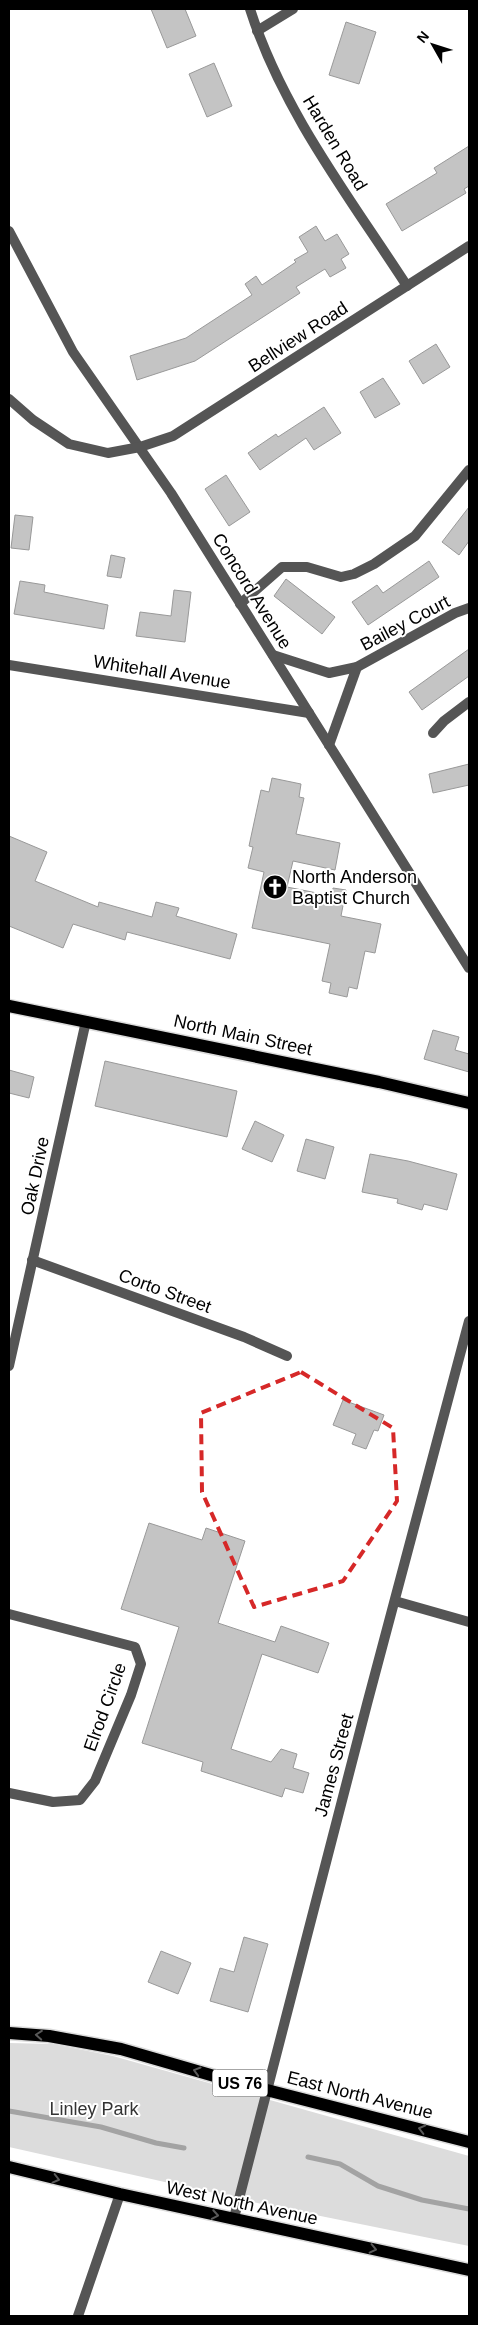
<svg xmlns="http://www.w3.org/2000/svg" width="478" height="2325" font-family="Helvetica,sans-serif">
<rect width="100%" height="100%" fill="#fff"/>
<polygon fill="#dcdcdc" points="9,2043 53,2044 113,2056 469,2156 469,2246 271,2206 9,2147"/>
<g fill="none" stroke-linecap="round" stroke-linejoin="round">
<g stroke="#a3a3a3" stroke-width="5">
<polyline points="9,2111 101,2127 156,2143 184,2148"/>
<polyline points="308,2157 340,2164 378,2186 422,2200 469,2209"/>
</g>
</g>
<g fill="#c4c4c4" stroke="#999">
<polygon points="151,9 185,9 196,36 167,48"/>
<polygon points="346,22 376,32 359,84 329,75"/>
<polygon points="214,63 232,106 207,117 189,74"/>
<polygon points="469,146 469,186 464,189 466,193 402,231 386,204 437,173 434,168"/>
<polygon points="316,226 325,241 337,234 349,254 341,259 346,268 330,277 325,269 296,287 300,293 195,361 137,380 130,356 186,338 252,295 245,284 256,276 262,285 296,262 294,260 308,252 299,237"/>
<polygon points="436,344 450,367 423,384 409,361"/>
<polygon points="383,378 400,404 375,418 360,392"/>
<polygon points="324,407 341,433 314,450 306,438 260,470 248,453 276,434 278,437"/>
<polygon points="226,475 250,512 229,526 205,489"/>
<polygon points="469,507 469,541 459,555 442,542"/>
<polygon points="15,515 33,517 29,550 11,548"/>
<polygon points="111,555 125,558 121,578 107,576"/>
<polygon points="429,561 439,577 368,625 352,602 377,585 383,593"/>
<polygon points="286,579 335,617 322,634 274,596"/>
<polygon points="20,581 45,585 44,592 108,605 104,629 14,614"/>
<polygon points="174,590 191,592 185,642 136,636 140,612 171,616"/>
<polygon points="469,649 469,676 422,710 409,692"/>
<polygon points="469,764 469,785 433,793 429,774"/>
<polygon points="272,778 301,784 299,797 304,798 296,834 340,843 335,870 293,861 287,887 332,896 333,888 346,890 341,916 381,924 375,953 365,951 357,989 349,987 347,997 329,993 331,983 322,981 330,944 252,928 264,872 248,868 253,847 249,846 261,790 269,792"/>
<polygon points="9,836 47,852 35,881 98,907 99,902 152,917 156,902 179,908 176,916 237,934 230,959 127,932 125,940 73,924 63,948 9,926"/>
<polygon points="433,1030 459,1037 455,1050 469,1054 469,1072 424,1059"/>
<polygon points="105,1061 237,1091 227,1137 95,1106"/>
<polygon points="9,1070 34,1077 29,1098 9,1093"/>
<polygon points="255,1121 284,1135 272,1162 242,1149"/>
<polygon points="306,1139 334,1147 325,1179 297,1171"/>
<polygon points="370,1154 408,1161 457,1174 447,1210 424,1204 422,1210 397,1203 398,1199 362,1192"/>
<polygon points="343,1400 384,1415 378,1431 374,1430 366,1449 352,1444 356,1434 333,1425"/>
<polygon points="149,1523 202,1540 206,1528 245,1541 218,1623 275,1642 281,1626 329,1643 318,1673 262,1654 231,1749 271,1762 281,1749 297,1754 293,1768 309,1773 303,1793 285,1788 282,1797 201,1771 203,1762 142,1743 179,1627 121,1609"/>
<polygon points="244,1937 268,1944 248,2012 210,2001 220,1968 234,1972"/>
<polygon points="161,1951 191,1963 178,1994 148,1982"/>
</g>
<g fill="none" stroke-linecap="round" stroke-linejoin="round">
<defs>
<g id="primary">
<polyline points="9,1006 379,1082 469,1103"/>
<polyline points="9,2033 49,2036 121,2049 228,2080 469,2142"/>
<polyline points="9,2167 120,2194 469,2270"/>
</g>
</defs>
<use href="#primary" stroke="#dbdbdb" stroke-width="15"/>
<g stroke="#555" stroke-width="10">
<path d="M 250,9 C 282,110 350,198 407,286"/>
<polyline points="257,31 293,9"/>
<polyline points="240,604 282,567 307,567 341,577 354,574 374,564 415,536 469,470"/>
<polyline points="273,655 329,673 357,667 455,613 469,608"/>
<polyline points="433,733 444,721 469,702"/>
<polyline points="329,745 357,667"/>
<polyline points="32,1260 244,1337 287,1356"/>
<polyline points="9,1366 86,1021"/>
<polyline points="395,1601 469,1622"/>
<polyline points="9,1614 135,1647 141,1664 131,1695 95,1781 80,1800 53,1802 9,1793"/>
<polyline points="78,2316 120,2194"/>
</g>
<g stroke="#555" stroke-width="10">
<polyline points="9,231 73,352 171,493 469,968"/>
<polyline points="9,399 33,420 69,444 108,453 140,447 173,436 469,246"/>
<polyline points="9,665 309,713"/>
<polyline points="234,2218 367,1704 469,1321"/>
</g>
<use href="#primary" stroke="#000" stroke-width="12"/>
</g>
<defs><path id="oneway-chevron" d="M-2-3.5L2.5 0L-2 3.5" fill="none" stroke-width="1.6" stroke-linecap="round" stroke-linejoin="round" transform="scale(1.25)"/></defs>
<g stroke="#595959">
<use href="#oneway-chevron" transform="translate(39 2035) rotate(-176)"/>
<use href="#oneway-chevron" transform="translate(197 2071) rotate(-164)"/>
<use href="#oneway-chevron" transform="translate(422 2129) rotate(-166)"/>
<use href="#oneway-chevron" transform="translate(56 2179) rotate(14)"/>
<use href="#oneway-chevron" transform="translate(215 2215) rotate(10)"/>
<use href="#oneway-chevron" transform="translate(373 2249) rotate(13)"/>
</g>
<path fill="none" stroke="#d62828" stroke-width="4" stroke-dasharray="10 6" stroke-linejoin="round" d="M 301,1372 L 393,1428 L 397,1501 L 343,1581 L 254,1607 L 202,1492 L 201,1413 Z"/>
<defs>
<symbol id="church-disc" viewBox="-11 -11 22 22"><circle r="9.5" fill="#000" stroke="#fff"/><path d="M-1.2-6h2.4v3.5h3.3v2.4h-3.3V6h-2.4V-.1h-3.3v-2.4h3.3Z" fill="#fff"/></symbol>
</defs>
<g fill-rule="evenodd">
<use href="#church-disc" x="261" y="873" width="28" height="28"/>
</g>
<g text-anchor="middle" stroke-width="4" stroke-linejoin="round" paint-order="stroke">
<rect fill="#fff" stroke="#4c4c4c" stroke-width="1" x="212.5" y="2069.5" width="55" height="27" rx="4"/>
<g font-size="16" font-weight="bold" fill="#000">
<text x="240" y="2089">US 76</text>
</g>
<g font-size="18" fill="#000" stroke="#fff">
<text transform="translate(335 143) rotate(59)" y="6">Harden Road</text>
<text transform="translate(298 337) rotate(-33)" y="6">Bellview Road</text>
<text transform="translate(252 591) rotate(58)" y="6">Concord Avenue</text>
<text transform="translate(405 623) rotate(-28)" y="6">Bailey Court</text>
<text transform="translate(162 672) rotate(9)" y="6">Whitehall Avenue</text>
<text transform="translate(243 1035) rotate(12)" y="6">North Main Street</text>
<text transform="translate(35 1176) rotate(-78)" y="6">Oak Drive</text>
<text transform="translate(165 1291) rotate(20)" y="6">Corto Street</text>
<text transform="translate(105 1707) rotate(-70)" y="6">Elrod Circle</text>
<text transform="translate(334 1765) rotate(-75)" y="6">James Street</text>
<text transform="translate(360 2095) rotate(14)" y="6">East North Avenue</text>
<text transform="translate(242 2203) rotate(12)" y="6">West North Avenue</text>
</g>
<g font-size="18" fill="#000" stroke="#fff" text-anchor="start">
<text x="292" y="883">North Anderson<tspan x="292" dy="21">Baptist Church</tspan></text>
</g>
<g font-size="18" fill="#333" stroke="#fff">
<text x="94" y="2115">Linley Park</text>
</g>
</g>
<rect width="478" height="2325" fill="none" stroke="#000000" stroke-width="20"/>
<g transform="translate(433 45) rotate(309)" stroke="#ffffff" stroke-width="4" paint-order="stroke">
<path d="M0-4L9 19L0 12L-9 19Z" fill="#000000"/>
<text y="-8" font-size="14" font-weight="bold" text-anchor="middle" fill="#000000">N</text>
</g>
</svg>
